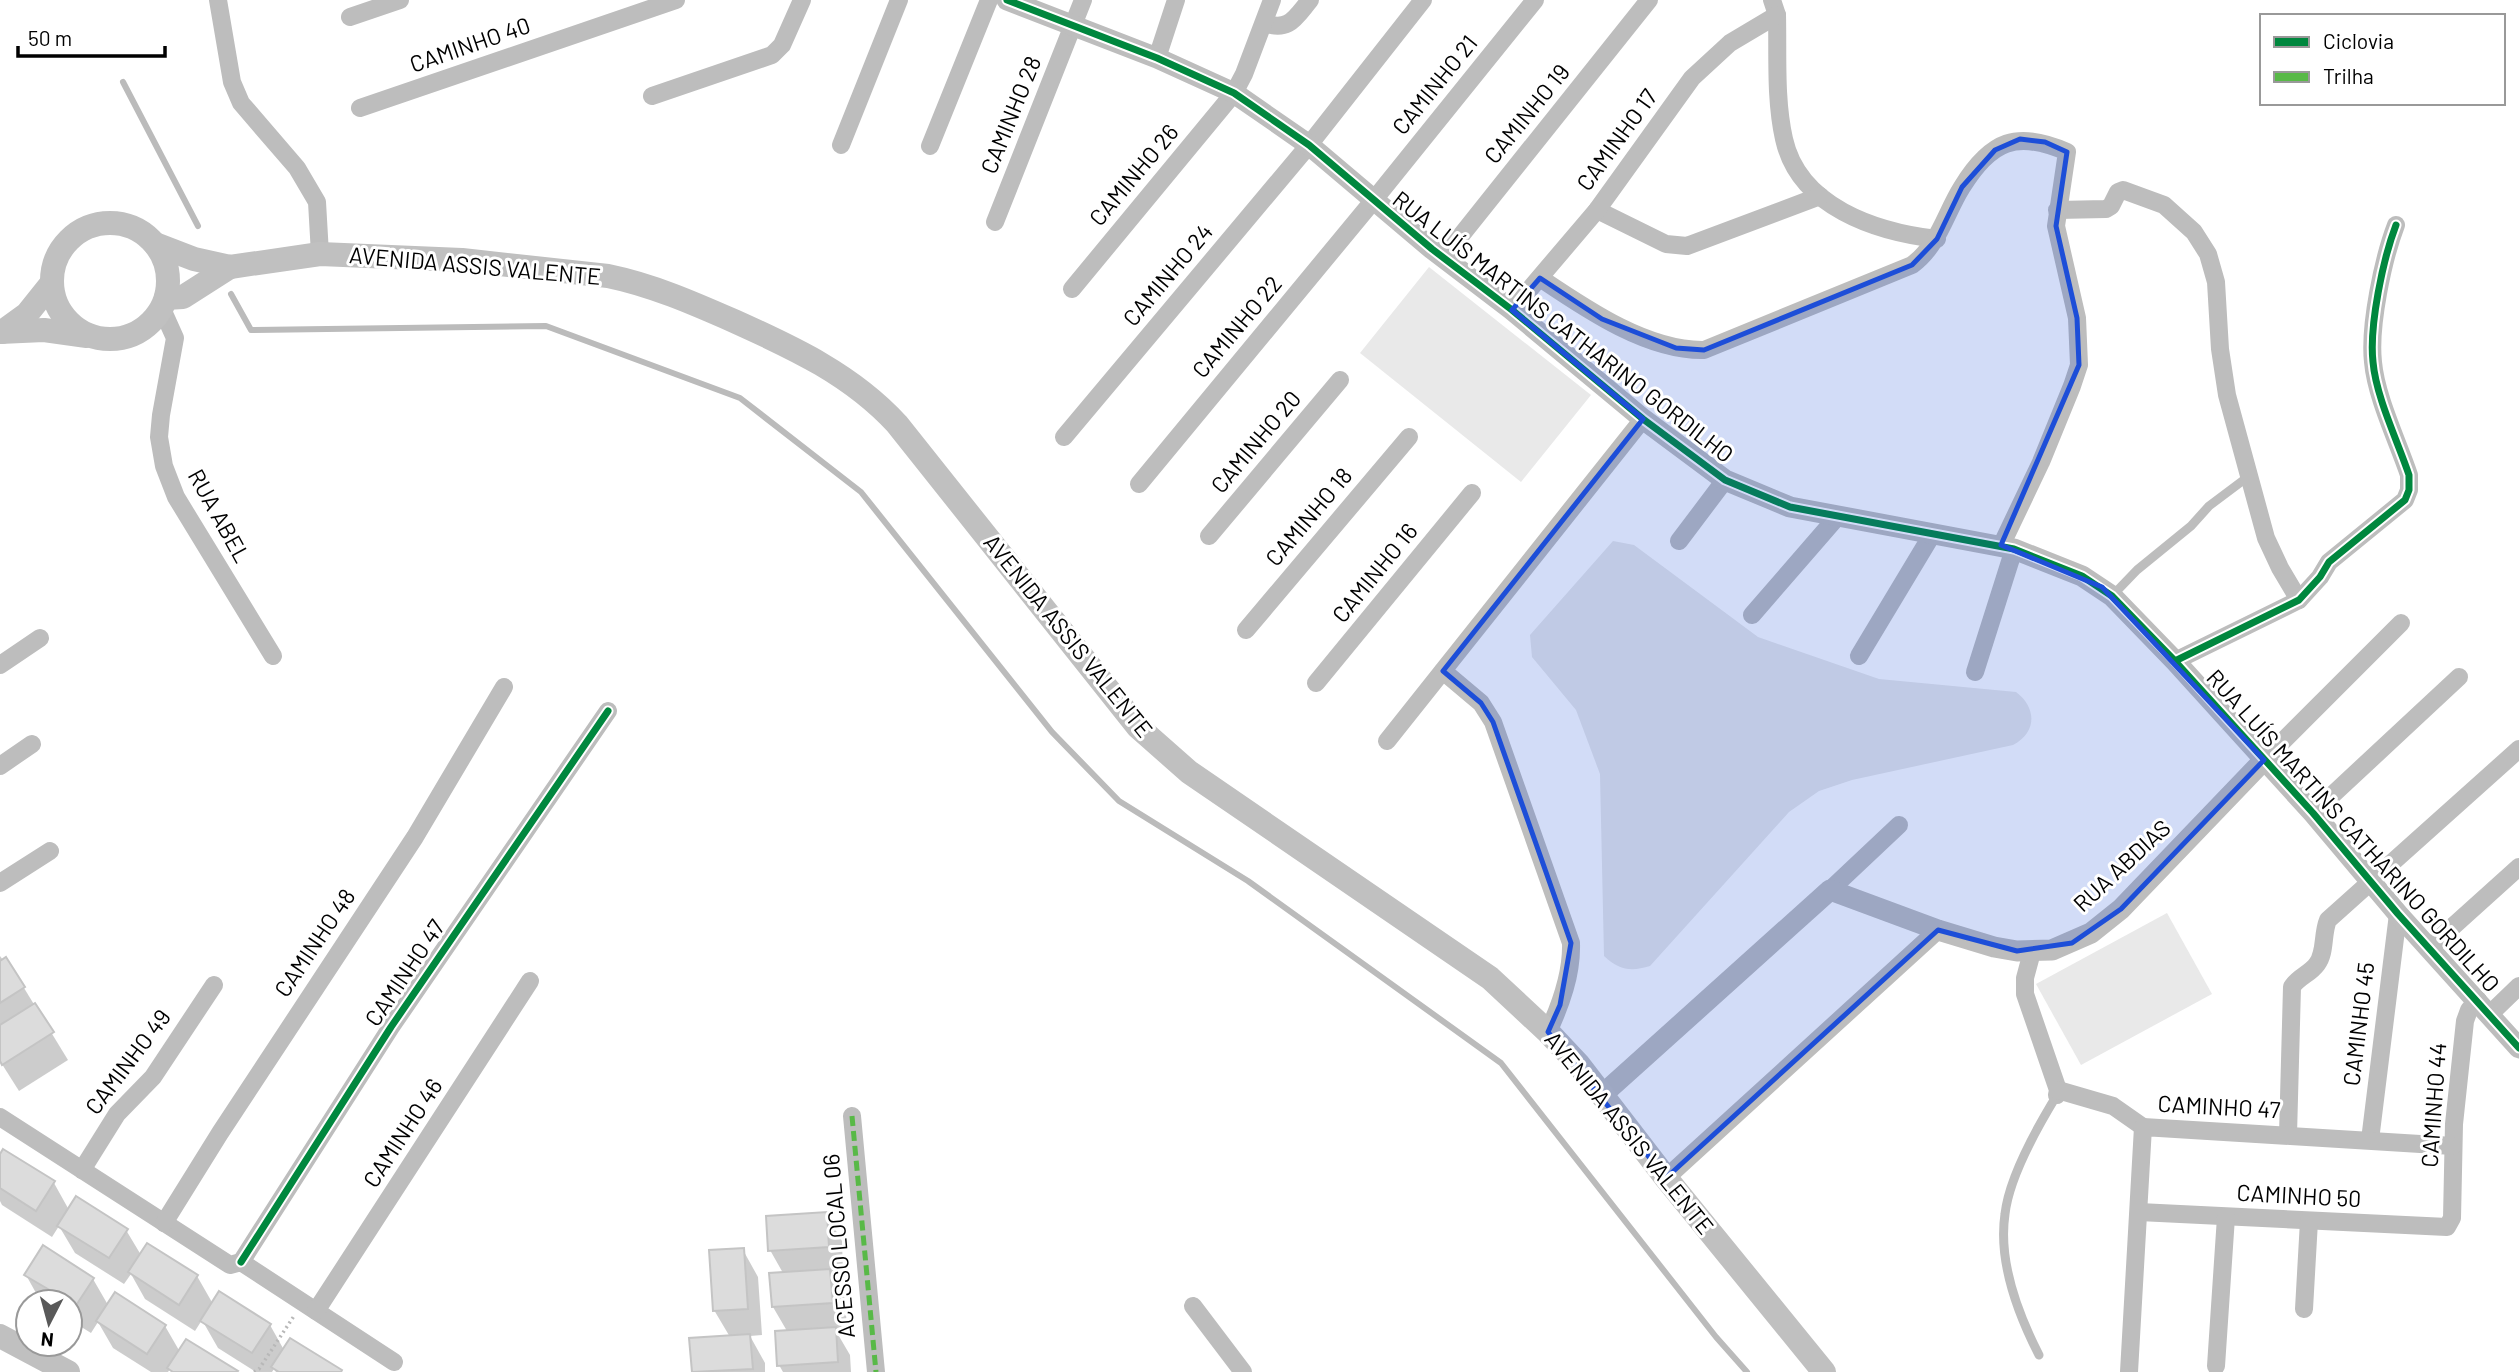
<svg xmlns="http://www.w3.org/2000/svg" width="2519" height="1372" font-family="Barlow,sans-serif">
<rect width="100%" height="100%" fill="#fff"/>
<g fill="#e9e9e9">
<polygon points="1429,267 1591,395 1521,482 1360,353"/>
<path d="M 1613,541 L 1634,545 L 1758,637 L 1879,679 L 2016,692 C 2037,708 2037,732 2013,745 L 1852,780 L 1819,791 L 1789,812 L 1650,966 C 1631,972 1619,970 1604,956 L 1600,774 L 1576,710 L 1532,657 L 1530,635 Z"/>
<polygon points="2167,913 2212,994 2081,1065 2036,984"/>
</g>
<g fill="#0003">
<polygon points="0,956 24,988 68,1060 19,1091 0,1061"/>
<polygon points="0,1158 54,1183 69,1210 126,1230 141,1255 197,1276 213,1304 270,1325 284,1350 341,1372 276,1372 274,1369 272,1372 256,1372 218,1348 202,1320 195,1331 145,1299 131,1274 124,1284 75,1253 59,1226 52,1237 2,1205 0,1201"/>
<polygon points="826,1214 842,1241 843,1273 831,1274 845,1297 847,1330 836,1331 850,1355 851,1372 783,1372 779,1365 787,1331 773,1307 783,1273 770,1250"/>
<polygon points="743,1250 758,1277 762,1335 750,1336 765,1363 765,1372 693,1372 691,1339 730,1337 714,1310"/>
<polygon points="26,1275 93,1279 108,1305 165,1326 180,1352 235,1372 171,1372 170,1369 168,1372 151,1372 113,1348 98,1322 91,1333 70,1320 70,1302 41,1302"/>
</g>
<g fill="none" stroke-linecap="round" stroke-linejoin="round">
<g stroke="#bbb" stroke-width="6">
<polyline points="123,82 198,226"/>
<polyline points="231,294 251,330 546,326 740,398 861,492 1052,732 1119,801 1248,881 1501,1063 1716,1337 1747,1372"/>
</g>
</g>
<g fill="#dcdcdc" stroke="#c4c4c4" stroke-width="2">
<polygon points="6,957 25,987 0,1003 0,961"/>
<polygon points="35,1003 54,1032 2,1065 0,1061 0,1025"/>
<polygon points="3,1149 55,1181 36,1211 0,1188 0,1154"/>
<polygon points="76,1196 128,1229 109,1258 57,1226"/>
<polygon points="827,1212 829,1247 768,1251 766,1216"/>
<polygon points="147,1243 198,1275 179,1305 128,1272"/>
<polygon points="43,1245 94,1278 75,1307 70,1302 24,1275"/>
<polygon points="744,1248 748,1309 713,1311 709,1250"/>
<polygon points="830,1269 833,1303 772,1307 769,1273"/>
<polygon points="219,1291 271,1324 252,1353 200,1321"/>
<polygon points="115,1292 166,1325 147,1354 96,1321"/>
<polygon points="836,1327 838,1362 777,1366 775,1331"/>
<polygon points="750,1334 753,1369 692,1372 689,1338"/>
<polygon points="290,1338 342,1370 341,1372 279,1372 271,1367"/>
<polygon points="186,1339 238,1371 237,1372 173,1372 167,1368"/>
</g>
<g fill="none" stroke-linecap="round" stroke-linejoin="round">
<polyline stroke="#b8b8b8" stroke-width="3.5" stroke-dasharray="2 3.5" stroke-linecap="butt" points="254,1372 259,1369 294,1316"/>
<g stroke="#bdbdbd" stroke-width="9">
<polyline points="2112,596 2137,570 2191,526 2209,506 2249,476"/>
<path d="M 2039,1355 C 2018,1314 1998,1261 2005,1214 C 2009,1178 2038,1126 2057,1095"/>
</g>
<g stroke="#bdbdbd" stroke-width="18">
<polyline points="218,0 232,82 241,103 297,168 317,202 320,254"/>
<path d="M 1772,0 L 1777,15 C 1778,55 1775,99 1784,139 C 1799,207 1876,232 1937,239"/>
<polyline points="350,17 400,0"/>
<path d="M 1264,23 C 1289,32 1295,18 1310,0"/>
<polyline points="1157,58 1176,0"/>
<polyline points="652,96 772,55 782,45 802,0"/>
<polyline points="360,108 676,0"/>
<polyline points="841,145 899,0"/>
<polyline points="930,146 989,0"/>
<polyline points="1597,210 1666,244 1687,246 1820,196"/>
<polyline points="2057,210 2106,209 2111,206 2118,192 2123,190 2164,205 2194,232 2208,254 2216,282 2220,349 2227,395 2266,538 2280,568 2299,600"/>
<polyline points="995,222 1083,0"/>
<polyline points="1443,258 1649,0"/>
<path d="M 1540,278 C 1586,309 1647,351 1704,350 L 1912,265 C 1939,245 1945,214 1962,187 C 1991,140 2017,130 2067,152 L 2056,226 L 2077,318 L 2079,365 L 2072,386 L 2041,462 L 2001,546"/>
<polyline points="1072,289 1234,93 1244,74 1272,0"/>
<polyline points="162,309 175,338 161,415 159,437 164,466 176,497 273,656"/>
<polyline points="1512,310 1597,210 1692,78 1730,43 1777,15"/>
<polyline points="1064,437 1309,145 1423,0"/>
<polyline points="1139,484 1373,201 1535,0"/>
<polyline points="1209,536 1340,380"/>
<polyline points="1679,541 1725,480"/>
<polyline points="1752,615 1837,517"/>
<polyline points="1246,630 1409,437"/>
<polyline points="1859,656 1933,533"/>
<path d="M 2175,661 L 2299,600 L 2320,577 L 2329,562 L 2405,500 L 2409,490 L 2409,475 C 2398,442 2376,397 2373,362 C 2369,326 2383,259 2396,225"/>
<polyline points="0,665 40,638"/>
<path d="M 1443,671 L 1481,703 L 1493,722 L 1571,943 C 1572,974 1561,1004 1548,1032"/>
<polyline points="1975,672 2014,549"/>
<polyline points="1316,683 1472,493"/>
<polyline points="1387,741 1643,419"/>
<polyline points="2264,760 2401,623"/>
<polyline points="0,766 32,744"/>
<polyline points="2313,813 2459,677"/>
<polyline points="0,883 50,851"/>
<polyline points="1830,890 1899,825"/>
<polyline points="2429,948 2519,867"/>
<polyline points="2032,952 2025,978 2025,994 2058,1090 2057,1095"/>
<polyline points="2490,1014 2519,986"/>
<polyline points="2058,1090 2113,1106 2143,1127"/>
<polyline points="852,1116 876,1372"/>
<polyline points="0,1117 230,1265 241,1262 394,1362"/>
<path d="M 2288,1135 L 2292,987 C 2298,977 2310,974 2317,964 C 2326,952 2322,934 2328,920 L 2519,749"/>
<polyline points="2370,1140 2398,914"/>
<polyline points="82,1170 117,1114 153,1077 214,985"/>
<polyline points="1666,1178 1938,930"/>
<polyline points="2139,1212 2447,1227 2452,1218 2454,1124 2465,1021 2469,1010 2478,1000"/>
<polyline points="164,1223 220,1133 415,837 504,687"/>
<polyline points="241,1262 391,1027 608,711"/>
<polyline points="1193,1306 1243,1372"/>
<polyline points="2304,1309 2309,1221"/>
<polyline points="316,1311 530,981"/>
<polyline points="2216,1366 2226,1217"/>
<polyline points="2129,1372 2143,1127 2453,1146"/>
</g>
<g stroke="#bdbdbd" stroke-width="21">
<polyline points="1007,0 1157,58 1234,93 1309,145 1432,249 1512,310 1643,419 1725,480 1790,507 2014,549 2082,576 2112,596 2175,661 2313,813 2398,914 2519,1048"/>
<polyline points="1602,1095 1830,890 1938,930 1994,947 2017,951 2052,950 2091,933 2121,909 2264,760"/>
</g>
<g stroke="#c0c0c0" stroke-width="24">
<circle cx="110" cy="281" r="58"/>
<path d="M 155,244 L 194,259 L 230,267 L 320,254 L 462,260 L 608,276 C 652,285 693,303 734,321 C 794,348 852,375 897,424 L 1138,727 L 1189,772 L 1490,978 L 1548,1032 L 1579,1065 L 1666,1178 L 1824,1372"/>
<polyline points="166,298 183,297 230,267"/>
<polyline points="0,332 44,330 87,336"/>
<polyline points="2,332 27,314 51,284"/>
<polyline points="0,1336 68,1372"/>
</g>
<polyline stroke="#58b947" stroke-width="5" stroke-dasharray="10 5" stroke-linecap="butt" points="852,1116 876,1372"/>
<defs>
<g id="cycleway">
<polyline points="1007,0 1157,58 1234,93 1309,145 1432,249 1512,310 1643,419 1725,480 1790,507 2014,549 2082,576 2112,596 2175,661 2313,813 2398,914 2519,1048"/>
<path d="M 2175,661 L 2299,600 L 2320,577 L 2329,562 L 2405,500 L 2409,490 L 2409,475 C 2398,442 2376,397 2373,362 C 2369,326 2383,259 2396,225"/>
<polyline points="241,1262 391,1027 608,711"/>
</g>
</defs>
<use href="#cycleway" stroke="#fff" stroke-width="11"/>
<use href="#cycleway" stroke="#00873e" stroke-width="7"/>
</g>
<path fill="#1d4ed8" fill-opacity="0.2" stroke="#1d4ed8" stroke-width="5" stroke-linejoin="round" d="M 2020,139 L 2045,142 L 2067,152 L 2056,226 L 2077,318 L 2079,365 L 2001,545 L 2102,587 L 2264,760 L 2121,909 L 2072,943 L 2017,951 L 1938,930 L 1666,1178 L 1548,1032 L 1560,1005 L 1571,943 L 1493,722 L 1481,703 L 1443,671 L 1643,419 L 1512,310 L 1540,278 L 1602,319 L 1676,348 L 1704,350 L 1912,265 L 1937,239 L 1962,187 L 1995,150 Z"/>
<g text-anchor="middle" stroke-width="6" stroke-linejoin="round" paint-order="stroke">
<g font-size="23" fill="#000" stroke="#fff">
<text transform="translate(470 45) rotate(-19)" y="8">CAMINHO 40</text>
<text transform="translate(1435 85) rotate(-51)" y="8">CAMINHO 21</text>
<text transform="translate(1527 114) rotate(-51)" y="8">CAMINHO 19</text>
<text transform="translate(1011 115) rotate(-68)" y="8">CAMINHO 28</text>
<text transform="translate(1617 140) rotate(-54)" y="8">CAMINHO 17</text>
<text transform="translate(1134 175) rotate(-50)" y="8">CAMINHO 26</text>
<text transform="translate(475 266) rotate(5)" y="8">AVENIDA ASSIS VALENTE</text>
<text transform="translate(1168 275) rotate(-50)" y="8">CAMINHO 24</text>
<text transform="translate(1237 327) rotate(-50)" y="8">CAMINHO 22</text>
<text transform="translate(1563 327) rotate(38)" y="8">RUA LUÍS MARTINS CATHARINO GORDILHO</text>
<text transform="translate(1256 442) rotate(-50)" y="8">CAMINHO 20</text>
<text transform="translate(219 516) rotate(61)" y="8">RUA ABEL</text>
<text transform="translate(1309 517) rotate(-50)" y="8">CAMINHO 18</text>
<text transform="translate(1375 573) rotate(-51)" y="8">CAMINHO 16</text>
<text transform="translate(1068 636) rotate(51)" y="8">AVENIDA ASSIS VALENTE</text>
<text transform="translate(2353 831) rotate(48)" y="8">RUA LUÍS MARTINS CATHARINO GORDILHO</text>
<text transform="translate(2122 866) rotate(-43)" y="8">RUA ABDIAS</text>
<text transform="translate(315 943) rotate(-56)" y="8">CAMINHO 48</text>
<text transform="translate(405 973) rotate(-56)" y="8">CAMINHO 47</text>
<text transform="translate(2359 1024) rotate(-83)" y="8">CAMINHO 45</text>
<text transform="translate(128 1062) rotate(-53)" y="8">CAMINHO 49</text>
<text transform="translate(2434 1105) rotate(-86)" y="8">CAMINHO 44</text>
<text transform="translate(2219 1107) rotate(3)" y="8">CAMINHO 47</text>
<text transform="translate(403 1133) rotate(-57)" y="8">CAMINHO 46</text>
<text transform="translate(1629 1133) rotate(51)" y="8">AVENIDA ASSIS VALENTE</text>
<text transform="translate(2299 1196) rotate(3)" y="8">CAMINHO 50</text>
<text transform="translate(839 1246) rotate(-95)" y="8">ACESSO LOCAL 06</text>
</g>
</g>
<rect x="2260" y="14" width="245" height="91" fill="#ffffff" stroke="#999999" stroke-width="2"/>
<rect x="2274" y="37" width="35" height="10" fill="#00873e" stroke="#999999" stroke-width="2"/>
<text x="2323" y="49" font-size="21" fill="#000000">Ciclovia</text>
<rect x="2274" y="72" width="35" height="10" fill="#58b947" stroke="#999999" stroke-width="2"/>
<text x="2323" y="84" font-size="21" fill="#000000">Trilha</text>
<g transform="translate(49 1323) rotate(186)"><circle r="33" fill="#ffffff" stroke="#999999" stroke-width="2"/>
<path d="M0-5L12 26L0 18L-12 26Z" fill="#595959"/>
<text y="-10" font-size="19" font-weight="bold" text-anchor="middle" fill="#000000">N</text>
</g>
<path d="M18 46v10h147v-10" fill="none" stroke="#000000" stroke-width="3.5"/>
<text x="28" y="46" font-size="21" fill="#000000" stroke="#ffffff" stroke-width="5" paint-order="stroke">50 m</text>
</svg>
